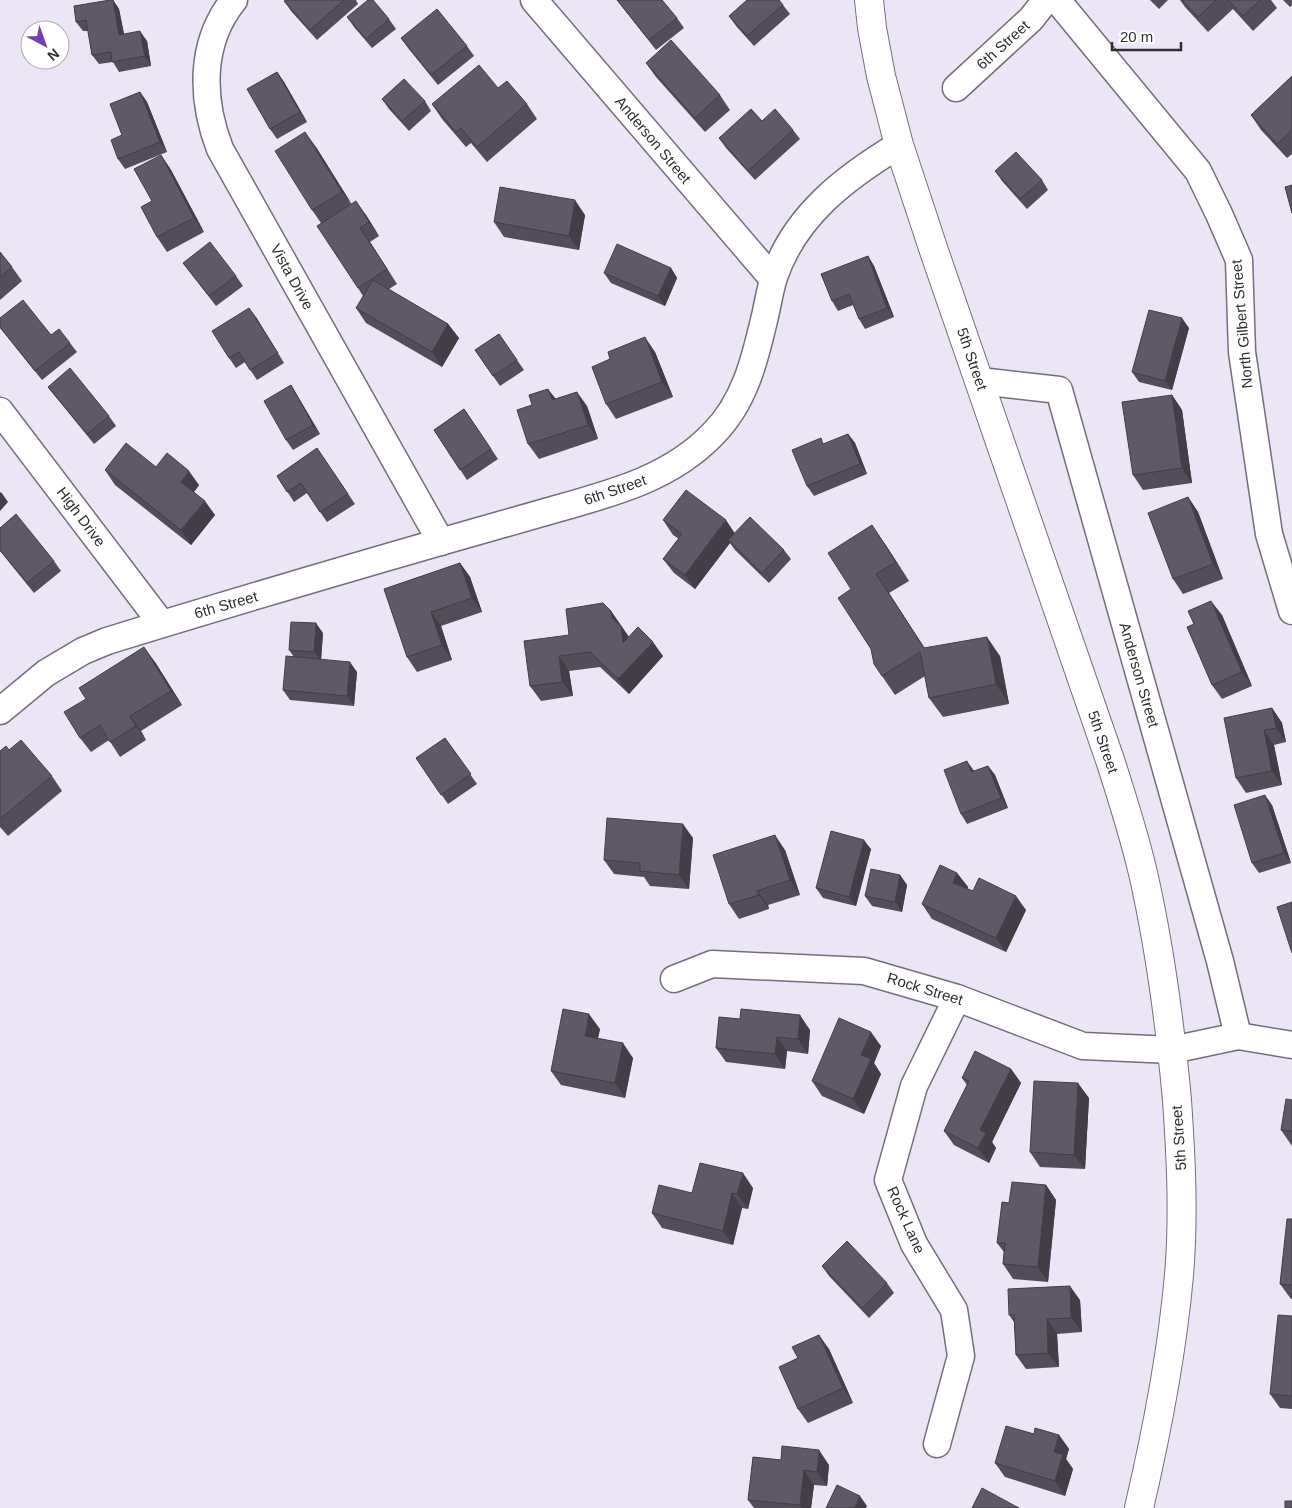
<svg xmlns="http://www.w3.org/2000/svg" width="1292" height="1508" font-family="Arial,sans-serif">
<rect width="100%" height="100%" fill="#ebe5f6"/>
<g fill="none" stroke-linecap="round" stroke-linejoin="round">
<defs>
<g id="minor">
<path d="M 234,0 C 199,43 201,100 220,149 L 441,542"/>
<polyline points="534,0 773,279"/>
<polyline points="1057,0 1198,171 1219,214 1239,260 1242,352 1269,534 1292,611"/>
<polyline points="956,88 1031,19 1046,0"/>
<polyline points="980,381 1059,390 1220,961 1238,1036"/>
<polyline points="0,411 162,624"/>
<path d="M 0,711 L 46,673 L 83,651 L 107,641 C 217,607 329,574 440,542 C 479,531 517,520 556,509 C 613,493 671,478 713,434 C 745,402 755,359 765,316 C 768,303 770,290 774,277 C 795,215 846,177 899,145"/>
<polyline points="674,979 712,964 864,971 957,998 1083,1046 1172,1050 1238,1036 1292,1045"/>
<polyline points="937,1444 961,1356 954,1310 914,1244 888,1180 914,1086 957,998"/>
</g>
<path id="primary" d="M 869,0 L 872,28 L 881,76 L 899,145 L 934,251 L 1110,760 C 1122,797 1134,835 1143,873 C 1160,948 1170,1024 1177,1100 C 1181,1158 1184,1217 1179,1275 C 1172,1354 1157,1431 1139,1508"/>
</defs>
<use href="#minor" stroke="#736e7d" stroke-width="29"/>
<use href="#primary" stroke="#736e7d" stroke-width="30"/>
<use href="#minor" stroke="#fff" stroke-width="26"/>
<use href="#primary" stroke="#fff" stroke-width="28"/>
</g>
<g fill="#514d59">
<polygon points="113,0 119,9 124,34 147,41 151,66 119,72 113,62 99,64 92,55 88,31 83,31 76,22"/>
<polygon points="286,0 356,0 358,4 317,40 291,11 284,1"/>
<polygon points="617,0 677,18 684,28 656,50"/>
<polygon points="1150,0 1168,0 1159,9"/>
<polygon points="1180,0 1271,0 1277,8 1253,31 1233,9 1208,32 1185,7"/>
<polygon points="1283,0 1292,0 1292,5 1290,7"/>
<polygon points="783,5 790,14 754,46 736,26 729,16"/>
<polygon points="347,17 389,19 396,29 372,48 354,27"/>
<polygon points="401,38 467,46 474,56 438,85 408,48"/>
<polygon points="646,63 720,95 730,110 705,132 656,77"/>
<polygon points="277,72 284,82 307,122 277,139 270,129"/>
<polygon points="1292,76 1292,154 1287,158 1261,130 1251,115"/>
<polygon points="498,88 527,104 537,119 487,162 471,143 466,147 442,119 432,104"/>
<polygon points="140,92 147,102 167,152 125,169 118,159 122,135"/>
<polygon points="382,99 425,101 431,111 409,131 389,109"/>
<polygon points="762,121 793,130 800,139 755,180 726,148 719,138"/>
<polygon points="316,147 351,204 366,215 379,236 370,242 397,284 389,289 448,324 459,338 442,367 366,323 356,308 363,296 358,288 321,223 312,210"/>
<polygon points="161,155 171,170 204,232 167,252 157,237"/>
<polygon points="995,171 1042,180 1048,190 1027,209 1002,181"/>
<polygon points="585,215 579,250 504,237 494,222"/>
<polygon points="0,252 12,267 22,281 0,300"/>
<polygon points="868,256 874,266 894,317 865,329 859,319 853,305 838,311 832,301"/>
<polygon points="183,263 236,276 243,286 216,306"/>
<polygon points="671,268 677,278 665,306 611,283 604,273"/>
<polygon points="256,317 284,363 257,380 245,362 236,368 229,358"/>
<polygon points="0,318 51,335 70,343 77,352 42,380 0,328"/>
<polygon points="1189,328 1172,390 1139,382 1132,372"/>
<polygon points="499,334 524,370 500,386 475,350"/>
<polygon points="655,352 673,397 616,419 606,404 610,359"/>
<polygon points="291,385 297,395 320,434 293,450 286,440"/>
<polygon points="48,387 109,416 116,426 94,444 55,396"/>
<polygon points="1172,395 1182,410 1192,483 1143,490 1133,475"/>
<polygon points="555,399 587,406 598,439 539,459 528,444"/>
<polygon points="464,409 498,459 467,480 434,430"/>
<polygon points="848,434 855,443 867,474 814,496 807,486"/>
<polygon points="317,448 355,504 327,522 307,493 294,502 277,476"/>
<polygon points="156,467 199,485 194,492 215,515 191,545 115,485 105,470"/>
<polygon points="1188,497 1198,512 1223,579 1183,594 1173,579"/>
<polygon points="663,520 735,533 784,550 791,559 769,583 735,550 730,543 695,589 674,573 663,559 679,539 673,535"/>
<polygon points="0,528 54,561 61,571 34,593 0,551"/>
<polygon points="885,544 909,581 889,593 924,648 1000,656 1009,704 943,717 929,698 925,676 895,695 882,676 851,589"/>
<polygon points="460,563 470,577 482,612 441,626 452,660 417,672 407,657 384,589"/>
<polygon points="611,611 629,637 663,656 629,694 600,667 569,671 573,696 541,701 530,686 569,635"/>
<polygon points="1222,615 1252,686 1222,699 1212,685 1194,624"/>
<polygon points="323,633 321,659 357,672 354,706 290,700 283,690 294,657 289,650"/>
<polygon points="155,662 182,705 141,731 146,740 120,757 109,740 91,752 80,738"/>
<polygon points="1272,708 1282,723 1286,742 1274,745 1282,785 1246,793 1236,778"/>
<polygon points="445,738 477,784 448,804 416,758"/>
<polygon points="9,750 52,776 62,791 8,836 0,827 0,751"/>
<polygon points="988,766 995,775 1008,808 967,824 961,814 974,771"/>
<polygon points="1272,805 1291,863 1259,873 1252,863"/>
<polygon points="693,838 689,889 650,886 644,877 614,874 604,860"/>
<polygon points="871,849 856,906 823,898 816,888"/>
<polygon points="785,850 800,895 768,905 769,909 739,919 729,904"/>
<polygon points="957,873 968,887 967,889 1026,910 1006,952 932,919 922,904"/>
<polygon points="900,875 907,885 902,912 872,906 865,896"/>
<polygon points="600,1029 598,1038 633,1058 625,1098 561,1085 551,1071"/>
<polygon points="810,1030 808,1054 787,1051 785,1069 726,1062 716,1048"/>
<polygon points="881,1046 874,1063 881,1074 864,1114 822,1096 812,1081"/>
<polygon points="1011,1069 1021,1083 992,1142 996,1148 989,1163 954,1145 944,1131 967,1085 962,1078"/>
<polygon points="1089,1098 1085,1169 1040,1167 1030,1152"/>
<polygon points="1292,1100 1292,1146 1281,1130"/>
<polygon points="1046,1185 1056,1200 1048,1282 1013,1279 1003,1264 1004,1252 997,1243 1009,1203"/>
<polygon points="753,1188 748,1209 742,1208 733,1245 662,1228 652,1213 692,1193"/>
<polygon points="1292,1219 1292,1299 1291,1299 1280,1284"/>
<polygon points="822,1266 887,1283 894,1293 869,1318 829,1276"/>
<polygon points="1080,1300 1082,1332 1057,1334 1059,1367 1026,1369 1016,1355 1014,1322 1009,1315"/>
<polygon points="1292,1316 1292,1409 1280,1408 1270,1394"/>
<polygon points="829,1349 853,1403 808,1423 798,1409"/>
<polygon points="1034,1434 1059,1435 1069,1449 1066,1459 1073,1469 1065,1496 1005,1477 995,1463"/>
<polygon points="753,1457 829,1465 827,1486 814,1485 811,1508 754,1508 748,1500"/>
</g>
<g fill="#423e48">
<polygon points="113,0 119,9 126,44 119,35"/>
<polygon points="140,31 147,41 151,66 145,56"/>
<polygon points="277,72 284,82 307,122 300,112"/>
<polygon points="140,92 147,102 167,152 160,142"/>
<polygon points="305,132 316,147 353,206 342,192"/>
<polygon points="161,155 171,170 204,232 194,218"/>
<polygon points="575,200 585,215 579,250 569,236"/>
<polygon points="356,201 366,215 379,236 369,222"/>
<polygon points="360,228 370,242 397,284 387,269"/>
<polygon points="868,256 874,266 894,317 887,308"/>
<polygon points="671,268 677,278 665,306 658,296"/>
<polygon points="249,308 256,317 284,363 278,353"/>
<polygon points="1182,318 1189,328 1172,390 1165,381"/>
<polygon points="448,324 459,338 442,367 432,352"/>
<polygon points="645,337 655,352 673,397 662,382"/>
<polygon points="291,385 297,395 320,434 313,425"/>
<polygon points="548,389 559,403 552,400"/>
<polygon points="577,392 587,406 598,439 588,425"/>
<polygon points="1172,395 1182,410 1192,483 1182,468"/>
<polygon points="848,434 855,443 867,474 860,464"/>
<polygon points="189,471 199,485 191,496 181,482"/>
<polygon points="1,492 8,502 0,511 0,493"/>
<polygon points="1188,497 1198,512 1223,579 1213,564"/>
<polygon points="205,501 215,515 191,545 181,530"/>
<polygon points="726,520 736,535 728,540 730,543 695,589 685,575"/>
<polygon points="872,525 885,544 909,581 896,562"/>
<polygon points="460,563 470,577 482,612 472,598"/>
<polygon points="876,574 889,593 937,667 924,648"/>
<polygon points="1211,601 1222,615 1252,686 1242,672"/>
<polygon points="611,611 631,640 623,643 612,618"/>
<polygon points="431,612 441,626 452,660 442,645"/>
<polygon points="316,623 323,633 321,661 314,652"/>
<polygon points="987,637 1000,656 1009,704 996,684"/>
<polygon points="653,642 663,656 629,694 618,679"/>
<polygon points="144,647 155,662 182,705 171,691"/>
<polygon points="559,656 569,671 573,696 562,682"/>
<polygon points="350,662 357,672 354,706 347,696"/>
<polygon points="1272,708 1282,723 1286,742 1276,728"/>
<polygon points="130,716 141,731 146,740 136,726"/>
<polygon points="1264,730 1274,745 1282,785 1272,771"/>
<polygon points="967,761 974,771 971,772"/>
<polygon points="988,766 995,775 1008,808 1001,798"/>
<polygon points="1265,795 1272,805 1291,863 1284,853"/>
<polygon points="683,824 693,838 689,889 679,875"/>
<polygon points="775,835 785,850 800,895 790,880"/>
<polygon points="864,840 871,849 856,906 849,897"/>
<polygon points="957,873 968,887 963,897 953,883"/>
<polygon points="900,875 907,885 902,912 895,902"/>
<polygon points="757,891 768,905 769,909 759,895"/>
<polygon points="1016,896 1026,910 1006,952 996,938"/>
<polygon points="589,1014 600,1029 595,1051 585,1036"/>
<polygon points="800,1015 810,1030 808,1054 798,1039"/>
<polygon points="871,1032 881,1046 874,1063 881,1074 864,1114 853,1099 861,1055"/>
<polygon points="777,1037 787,1051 785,1069 775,1054"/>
<polygon points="623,1043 633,1058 625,1098 615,1083"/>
<polygon points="1011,1069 1021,1083 992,1142 996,1148 989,1163 978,1148 980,1130"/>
<polygon points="1078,1083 1089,1098 1085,1169 1074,1155"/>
<polygon points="743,1173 753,1188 748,1209 737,1194"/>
<polygon points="1046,1185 1056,1200 1048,1282 1038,1267"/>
<polygon points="732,1193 742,1208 733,1245 723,1231"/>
<polygon points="1070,1286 1080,1300 1082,1332 1071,1318"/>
<polygon points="1047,1319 1057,1334 1059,1367 1048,1353"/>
<polygon points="819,1335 829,1349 853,1403 843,1388"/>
<polygon points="1059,1435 1069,1449 1066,1459 1073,1469 1065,1496 1055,1481 1054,1452"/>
<polygon points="819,1450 829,1465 827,1486 817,1472"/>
<polygon points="804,1470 814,1485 811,1508 802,1508 800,1505"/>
<polygon points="860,1496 867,1506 866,1508 854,1508"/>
</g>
<g fill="#5e5967" stroke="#423e48">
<polygon points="110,0 113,0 119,35 140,31 145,56 112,62 111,52 92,55 86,20 76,22 74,6"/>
<polygon points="286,0 344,0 310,30 284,1"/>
<polygon points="368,0 373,0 389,19 366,39 347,17"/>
<polygon points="617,0 662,0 677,18 649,40"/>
<polygon points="747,0 779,0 783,5 747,36 729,16"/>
<polygon points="1182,0 1216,0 1198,17"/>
<polygon points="1228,0 1260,0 1243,16"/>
<polygon points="437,9 467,46 431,75 401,38"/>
<polygon points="671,40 720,95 695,118 646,63"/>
<polygon points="479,65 498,88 507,81 527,104 477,147 461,128 456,132 432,104"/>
<polygon points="277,72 300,112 270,129 247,89"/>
<polygon points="1292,76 1292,130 1277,144 1251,115"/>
<polygon points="404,79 425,101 402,121 382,99"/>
<polygon points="140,92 160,142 118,159 111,140 122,135 110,104"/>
<polygon points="751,109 762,121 775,109 793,130 748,171 719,138"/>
<polygon points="305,132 342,192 312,210 275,151"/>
<polygon points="1016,152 1042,180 1020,199 995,171"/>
<polygon points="161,155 194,218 157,237 141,207 152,201 134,169"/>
<polygon points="1292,185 1292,213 1285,187"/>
<polygon points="500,187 575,200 569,236 494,222"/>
<polygon points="356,201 369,222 360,228 387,269 358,288 317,226"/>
<polygon points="210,242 236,276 209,296 183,263"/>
<polygon points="617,244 671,268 658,296 604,273"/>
<polygon points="0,252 12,267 0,277"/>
<polygon points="868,256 887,308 859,319 849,294 832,301 821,274"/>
<polygon points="373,280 448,324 432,352 356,308"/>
<polygon points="23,300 51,335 59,329 70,343 35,371 0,327 0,318"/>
<polygon points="249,308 278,353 250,370 239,352 229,358 212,331"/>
<polygon points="1149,310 1182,318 1165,381 1132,372"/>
<polygon points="499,334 517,360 493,376 475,350"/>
<polygon points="645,337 662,382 606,404 592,367 610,359 608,352"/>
<polygon points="70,368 109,416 87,434 48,387"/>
<polygon points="291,385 313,425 286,440 264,401"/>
<polygon points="548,389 552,400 577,392 588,425 528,444 517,410 532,405 529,395"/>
<polygon points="1172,395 1182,468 1133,475 1122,402"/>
<polygon points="464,409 491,449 460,470 434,430"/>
<polygon points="848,434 860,464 807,486 792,450 821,438 823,444"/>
<polygon points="126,443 156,467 167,453 189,471 181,482 205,501 181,530 105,470"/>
<polygon points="317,448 348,494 320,512 301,483 287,492 277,476"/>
<polygon points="686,490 726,520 685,575 663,559 682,534 663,520"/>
<polygon points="1188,497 1213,564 1173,579 1148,513"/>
<polygon points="16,514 54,561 27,583 0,550 0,528"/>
<polygon points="750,517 784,550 762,573 728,540"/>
<polygon points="872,525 896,562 876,574 924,648 987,637 996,684 929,698 920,652 882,676 874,664 871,649 838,598 851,589 828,553"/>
<polygon points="460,563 472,598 431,612 442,645 407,657 384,589"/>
<polygon points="1211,601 1242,672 1212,685 1187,627 1194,624 1188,611"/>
<polygon points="603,603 611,611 612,618 621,626 623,643 638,627 653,642 618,679 590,652 559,656 562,682 530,686 524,641 569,635 566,609"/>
<polygon points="291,622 316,623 314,652 289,650"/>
<polygon points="144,647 171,691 130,716 136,726 110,742 100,725 80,738 64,712 86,699 79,688"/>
<polygon points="286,656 350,662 347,696 283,690"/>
<polygon points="1272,708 1276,728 1264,730 1272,771 1236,778 1224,718"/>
<polygon points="445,738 471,774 441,795 416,758"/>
<polygon points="21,740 52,776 0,819 0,751 6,746 9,750"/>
<polygon points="967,761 971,772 988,766 1001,798 961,814 944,770"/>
<polygon points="1265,795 1284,853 1252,863 1234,805"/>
<polygon points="607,818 683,824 679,875 640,871 640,863 604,860"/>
<polygon points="831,831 864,840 849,897 816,888"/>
<polygon points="775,835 790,880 757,891 759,895 729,904 713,855"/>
<polygon points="940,865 957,873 953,883 973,891 979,878 1016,896 996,938 922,904"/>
<polygon points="871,869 900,875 895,902 865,896"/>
<polygon points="1292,902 1292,953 1277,907"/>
<polygon points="563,1009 589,1014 585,1036 623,1043 615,1083 551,1071"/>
<polygon points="741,1009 800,1015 798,1039 777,1037 775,1054 716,1048 719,1017 740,1019"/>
<polygon points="839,1018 871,1032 861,1055 871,1059 853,1099 812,1081"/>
<polygon points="975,1051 1011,1069 980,1130 986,1133 978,1148 944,1131 969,1081 962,1078"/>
<polygon points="1034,1081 1078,1083 1074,1155 1030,1152"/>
<polygon points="1286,1099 1292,1100 1292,1131 1281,1130"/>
<polygon points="700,1163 743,1173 737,1194 732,1193 723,1231 652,1213 659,1185 692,1193"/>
<polygon points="1012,1182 1046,1185 1038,1267 1003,1264 1005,1243 997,1243 1002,1202 1009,1203"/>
<polygon points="1287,1219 1292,1219 1292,1285 1280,1284"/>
<polygon points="847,1241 887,1283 862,1308 822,1266"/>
<polygon points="1070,1286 1071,1318 1047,1319 1048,1353 1016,1355 1014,1314 1009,1315 1008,1289"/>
<polygon points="1278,1315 1292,1316 1292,1396 1270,1394"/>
<polygon points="819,1335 843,1388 798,1409 779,1367 798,1358 792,1347"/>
<polygon points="1006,1426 1034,1434 1035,1428 1059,1435 1054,1452 1063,1454 1055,1481 995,1463"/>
<polygon points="782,1446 819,1450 817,1472 804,1470 800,1505 748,1500 753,1457 781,1460"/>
<polygon points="837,1485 860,1496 854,1508 826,1508"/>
<polygon points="982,1488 1019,1508 972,1508"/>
<rect x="1285" y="1501" width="7" height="7"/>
</g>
<g text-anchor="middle" stroke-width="5" stroke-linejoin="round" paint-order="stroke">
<g font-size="15" fill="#2f2d33" stroke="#fff">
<text transform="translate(1003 45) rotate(-42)" y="5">6th Street</text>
<text transform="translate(653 140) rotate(50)" y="5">Anderson Street</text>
<text transform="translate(292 277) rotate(61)" y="5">Vista Drive</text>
<text transform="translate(1242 324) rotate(-95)" y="5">North Gilbert Street</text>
<text transform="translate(972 359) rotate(71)" y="5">5th Street</text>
<text transform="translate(615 490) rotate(-19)" y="5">6th Street</text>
<text transform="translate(81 517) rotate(53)" y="5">High Drive</text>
<text transform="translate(226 605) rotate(-16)" y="5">6th Street</text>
<text transform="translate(1139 675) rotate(74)" y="5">Anderson Street</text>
<text transform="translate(1103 742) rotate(71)" y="5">5th Street</text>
<text transform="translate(925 989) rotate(17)" y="5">Rock Street</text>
<text transform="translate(1179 1138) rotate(-94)" y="5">5th Street</text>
<text transform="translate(906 1220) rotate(66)" y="5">Rock Lane</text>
</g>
</g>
<g transform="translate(45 45) rotate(139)"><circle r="24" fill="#ffffff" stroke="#acabad"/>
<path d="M0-4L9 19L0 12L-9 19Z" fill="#773eb4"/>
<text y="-8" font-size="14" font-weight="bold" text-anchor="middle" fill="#2f2d33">N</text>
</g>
<path d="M1112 42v8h69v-8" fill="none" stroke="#2f2d33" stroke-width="2.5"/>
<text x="1120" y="42" font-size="15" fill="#2f2d33" stroke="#ffffff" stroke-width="4" paint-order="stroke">20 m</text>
</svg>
